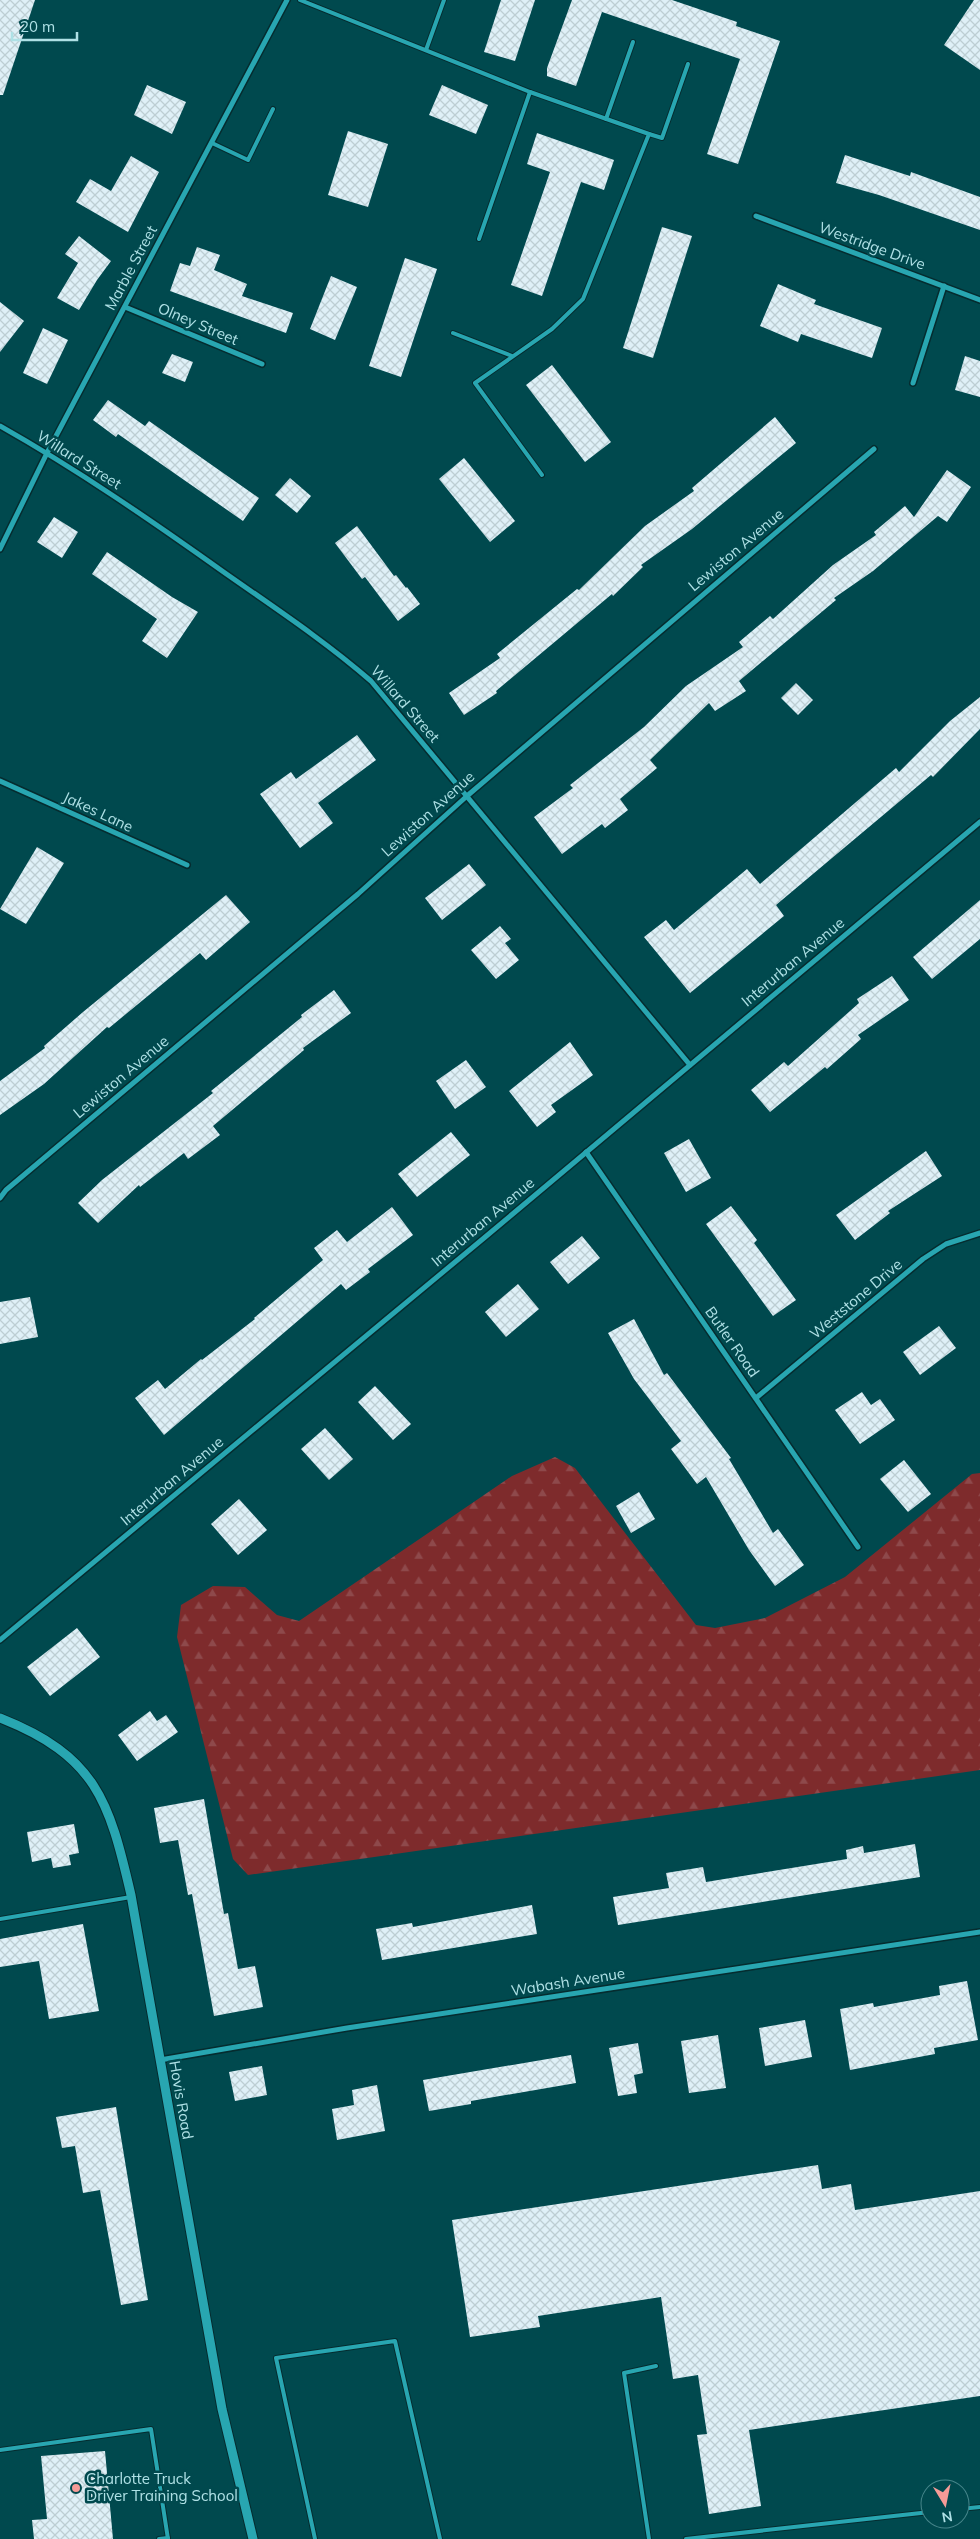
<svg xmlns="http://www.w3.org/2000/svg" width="980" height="2539" font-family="Mulish,sans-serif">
<defs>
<pattern id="forest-firs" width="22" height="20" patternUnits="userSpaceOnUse" patternTransform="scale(1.25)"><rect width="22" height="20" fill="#7e2b2c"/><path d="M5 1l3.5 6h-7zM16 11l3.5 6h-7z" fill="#8e494b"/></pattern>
<pattern id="building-cross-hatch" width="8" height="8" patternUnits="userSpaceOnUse" patternTransform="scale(1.25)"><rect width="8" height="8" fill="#dff0f7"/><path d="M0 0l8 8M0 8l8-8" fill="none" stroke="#bdced3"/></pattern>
</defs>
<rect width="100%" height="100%" fill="#00494e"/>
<polygon fill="url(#forest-firs)" points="555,1457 575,1468 696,1625 715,1628 765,1618 845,1577 972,1474 980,1473 980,1770 248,1875 233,1859 177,1637 181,1605 213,1586 245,1587 277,1615 299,1621 512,1476"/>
<g fill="url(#building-cross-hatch)">
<polygon points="0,0 35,0 3,95 0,95"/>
<polygon points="501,0 535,0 515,61 484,52"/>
<polygon points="572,0 672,0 737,22 736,26 780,41 738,164 707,154 740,59 602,12 576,86 547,76 547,68"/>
<polygon points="974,0 980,0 980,70 944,45"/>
<polygon points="147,85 186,102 172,134 134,115"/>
<polygon points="442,85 488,105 476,134 429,115"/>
<polygon points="348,131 388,144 368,207 328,195"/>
<polygon points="537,133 614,160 604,190 581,182 542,296 511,285 550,172 527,164"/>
<polygon points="845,155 910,176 911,172 980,197 980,230 879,195 836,183"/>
<polygon points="131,156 159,172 128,232 76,202 90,179 111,191"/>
<polygon points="662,227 692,236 653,358 623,348"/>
<polygon points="79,236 111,261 97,280 79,310 57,298 78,263 65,254"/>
<polygon points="197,247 220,255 214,270 247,284 242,296 293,313 286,333 170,291 180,263 190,266"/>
<polygon points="405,258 437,269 401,377 369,366"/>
<polygon points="331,276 357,287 335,340 310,329"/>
<polygon points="778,284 816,300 814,304 882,328 872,358 801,334 798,342 760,326"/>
<polygon points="0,302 24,321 0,352"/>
<polygon points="43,328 68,340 47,384 23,373"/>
<polygon points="172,354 193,362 185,382 162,373"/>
<polygon points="965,356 980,361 980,397 955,390"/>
<polygon points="552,365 611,442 585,462 526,385"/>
<polygon points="108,400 145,426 149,421 259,498 243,521 118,434 116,437 93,420"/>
<polygon points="775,417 796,443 692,529 641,565 643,567 613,596 612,594 496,691 497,693 464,715 449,693 500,658 497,654 577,589 579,590 645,526 694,491 692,488"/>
<polygon points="464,458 515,521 490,542 439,479"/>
<polygon points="947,470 971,487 947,522 938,516 873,571 834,598 836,600 739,681 746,691 715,711 709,703 650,760 657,768 620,799 628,810 605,828 602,824 562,854 534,817 573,788 570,785 644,727 686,686 743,647 739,642 770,616 773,619 833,565 876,535 874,532 905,506 914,517"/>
<polygon points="290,478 311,496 297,513 275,495"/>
<polygon points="54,517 78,532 62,558 37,542"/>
<polygon points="357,526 394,576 396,575 406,588 407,587 420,604 398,621 365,577 362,579 335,543"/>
<polygon points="107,552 172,597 198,612 167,658 142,641 157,619 92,574"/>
<polygon points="796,683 813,700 798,715 781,698"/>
<polygon points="980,697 980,729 933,777 931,775 776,905 784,916 690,993 644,937 666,920 674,930 747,869 760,884 896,768 899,772 950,721"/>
<polygon points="357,735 376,760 318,803 333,823 300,848 260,794 291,772 296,779"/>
<polygon points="37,847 64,863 26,924 0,909"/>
<polygon points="469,864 486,885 442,920 425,898"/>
<polygon points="226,895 250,922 206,960 200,953 109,1028 107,1027 44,1084 0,1115 0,1081 45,1048 44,1046 83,1012"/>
<polygon points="980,900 980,939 932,979 913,957"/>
<polygon points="500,926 511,939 505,943 519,960 496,979 471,950"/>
<polygon points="892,976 909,1000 858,1035 861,1039 827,1069 825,1067 770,1112 751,1090 784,1062 788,1066 859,1003 857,999"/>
<polygon points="334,990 351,1013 303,1048 304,1050 213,1126 220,1135 188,1159 184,1153 140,1187 139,1185 98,1223 78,1203 102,1180 213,1093 211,1091 302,1017 301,1015"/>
<polygon points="570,1042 593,1075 551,1105 556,1112 537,1127 509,1091"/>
<polygon points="466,1060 486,1087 455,1109 436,1081"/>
<polygon points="451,1132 470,1155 417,1197 398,1174"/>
<polygon points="689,1139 711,1178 686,1192 664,1153"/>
<polygon points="926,1151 942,1176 888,1211 890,1213 855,1240 836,1215"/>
<polygon points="731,1206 757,1240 754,1243 796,1300 773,1316 706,1224"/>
<polygon points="392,1207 413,1235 368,1269 370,1272 346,1290 341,1284 164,1435 135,1398 158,1380 165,1389 201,1359 202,1360 255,1319 254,1318 323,1260 314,1248 337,1230 347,1242"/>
<polygon points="582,1236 600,1258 568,1284 550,1262"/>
<polygon points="518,1284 539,1309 506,1337 485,1312"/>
<polygon points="30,1297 38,1337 0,1344 0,1302"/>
<polygon points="634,1319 664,1375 667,1373 731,1458 729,1459 773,1533 778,1529 804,1565 775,1586 749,1550 706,1477 697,1484 671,1449 681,1441 634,1379 608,1333"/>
<polygon points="939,1326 956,1348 920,1375 903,1352"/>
<polygon points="375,1386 411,1424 393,1440 358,1402"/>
<polygon points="862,1392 871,1405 880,1399 895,1420 860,1444 835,1410"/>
<polygon points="325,1428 353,1459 329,1480 301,1449"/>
<polygon points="904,1460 931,1494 908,1512 880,1479"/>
<polygon points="639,1492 655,1519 631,1533 616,1506"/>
<polygon points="239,1499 267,1530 238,1555 211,1524"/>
<polygon points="77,1628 100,1657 50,1696 27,1667"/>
<polygon points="150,1711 157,1721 166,1715 178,1732 137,1761 118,1735"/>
<polygon points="204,1799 224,1914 228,1913 238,1969 255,1966 263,2007 214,2016 192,1894 188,1895 178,1840 160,1843 154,1808"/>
<polygon points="74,1824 79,1853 69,1855 71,1865 53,1868 51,1858 32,1862 27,1832"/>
<polygon points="915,1844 920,1877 618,1925 613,1897 669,1888 666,1873 703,1867 706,1882 847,1859 846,1850 863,1846 864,1853"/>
<polygon points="532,1905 537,1934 382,1960 376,1929 412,1923 413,1927"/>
<polygon points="83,1924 99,2011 49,2019 39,1961 0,1967 0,1939"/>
<polygon points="967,1981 978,2040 934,2048 935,2054 850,2070 840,2009 873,2003 874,2007 940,1995 939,1986"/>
<polygon points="805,2020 812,2057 765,2066 759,2028"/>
<polygon points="718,2035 726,2088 689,2093 681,2041"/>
<polygon points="638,2043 643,2073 634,2075 637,2093 618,2096 609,2048"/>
<polygon points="571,2055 576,2083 471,2101 471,2104 429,2111 423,2080"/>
<polygon points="262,2066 267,2095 235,2101 229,2072"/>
<polygon points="377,2085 385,2131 337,2140 332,2109 354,2105 352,2090"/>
<polygon points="116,2107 148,2300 121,2305 100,2190 83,2193 75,2146 62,2148 56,2117"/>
<polygon points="818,2165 822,2189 851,2184 855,2210 980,2191 980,2396 749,2430 761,2506 709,2514 697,2435 707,2434 698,2375 673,2379 661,2297 538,2316 540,2327 470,2337 452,2220"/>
<polygon points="105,2451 113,2539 34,2539 32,2520 47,2519 41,2456"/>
</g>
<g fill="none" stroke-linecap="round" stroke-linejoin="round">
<defs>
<g id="service">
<polyline points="300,0 530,92 649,134 583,299 552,329 475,383 542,475"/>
<polyline points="426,50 444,0"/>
<polyline points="606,119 633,42"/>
<polyline points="649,134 662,138 688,64"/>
<polyline points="212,143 248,160 273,109"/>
<polyline points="479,239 530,92"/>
<polyline points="453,333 512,356"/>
<polyline points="0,1919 131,1897"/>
<polyline points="0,2450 151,2429 168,2539"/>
<polyline points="960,2509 980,2507"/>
<polyline points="159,2539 168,2538"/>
<polyline points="315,2539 276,2358 395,2341 440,2539"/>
<polyline points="649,2539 624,2373 656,2366"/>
<polyline points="686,2539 930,2512"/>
</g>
<g id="minor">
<polyline points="756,216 980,300"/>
<polyline points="125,307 262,364"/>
<polyline points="913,383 944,286"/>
<path d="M 0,426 C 78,470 152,521 225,573 C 275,608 325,641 371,681 L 690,1065"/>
<polyline points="0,549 47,453 287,0"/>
<polyline points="0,781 187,865"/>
<polyline points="586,1152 858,1547"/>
<polyline points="0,1198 6,1190 358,894 467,796 874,449"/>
<polyline points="756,1398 923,1259 946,1244 980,1233"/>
<polyline points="0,1640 484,1238 980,822"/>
<polyline points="160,2060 347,2028 980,1932"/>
</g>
<path id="tertiary" d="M 0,1718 C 96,1756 109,1800 131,1895 L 222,2409 L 253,2539"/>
</defs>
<use href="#service" stroke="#052c2f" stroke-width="6"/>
<use href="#minor" stroke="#052c2f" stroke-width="8"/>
<use href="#tertiary" stroke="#052c2f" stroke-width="11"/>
<use href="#service" stroke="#28a6b1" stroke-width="4"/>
<use href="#minor" stroke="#28a6b1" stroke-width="5"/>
<use href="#tertiary" stroke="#28a6b1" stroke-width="9"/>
</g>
<circle fill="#f59b97" stroke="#00494e" stroke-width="2" cx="76" cy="2488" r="5"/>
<g text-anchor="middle" stroke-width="5" stroke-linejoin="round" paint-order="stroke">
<g font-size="15" fill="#afe1e6" stroke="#00494e">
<text transform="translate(872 246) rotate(20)" y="5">Westridge Drive</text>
<text transform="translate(131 268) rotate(-62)" y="5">Marble Street</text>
<text transform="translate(198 324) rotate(23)" y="5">Olney Street</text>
<text transform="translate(79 460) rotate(32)" y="5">Willard Street</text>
<text transform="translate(736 550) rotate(-40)" y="5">Lewiston Avenue</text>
<text transform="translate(405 704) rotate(49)" y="5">Willard Street</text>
<text transform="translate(98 812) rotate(25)" y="5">Jakes Lane</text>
<text transform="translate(428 814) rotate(-42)" y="5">Lewiston Avenue</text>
<text transform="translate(793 962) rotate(-40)" y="5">Interurban Avenue</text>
<text transform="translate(121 1077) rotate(-40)" y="5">Lewiston Avenue</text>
<text transform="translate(483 1222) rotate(-40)" y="5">Interurban Avenue</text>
<text transform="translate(856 1299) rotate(-40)" y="5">Weststone Drive</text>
<text transform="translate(732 1342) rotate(55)" y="5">Butler Road</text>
<text transform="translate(172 1481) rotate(-40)" y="5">Interurban Avenue</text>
<text transform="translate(568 1982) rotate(-9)" y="5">Wabash Avenue</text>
<text transform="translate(181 2100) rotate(80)" y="5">Hovis Road</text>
</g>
<g font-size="15" fill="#afe1e6" stroke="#00494e" text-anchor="start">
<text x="86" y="2484">Charlotte Truck<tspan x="86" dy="17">Driver Training School</tspan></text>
</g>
</g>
<g transform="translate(945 2504) rotate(170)"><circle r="24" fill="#00494e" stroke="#46868b"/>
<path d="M0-4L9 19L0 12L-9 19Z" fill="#f59b97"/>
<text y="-8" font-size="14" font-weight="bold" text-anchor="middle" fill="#afe1e6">N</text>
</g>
<path d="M12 32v8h65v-8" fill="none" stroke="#afe1e6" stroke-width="2.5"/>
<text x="20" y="32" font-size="15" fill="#afe1e6" stroke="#00494e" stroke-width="4" paint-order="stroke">20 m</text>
</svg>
